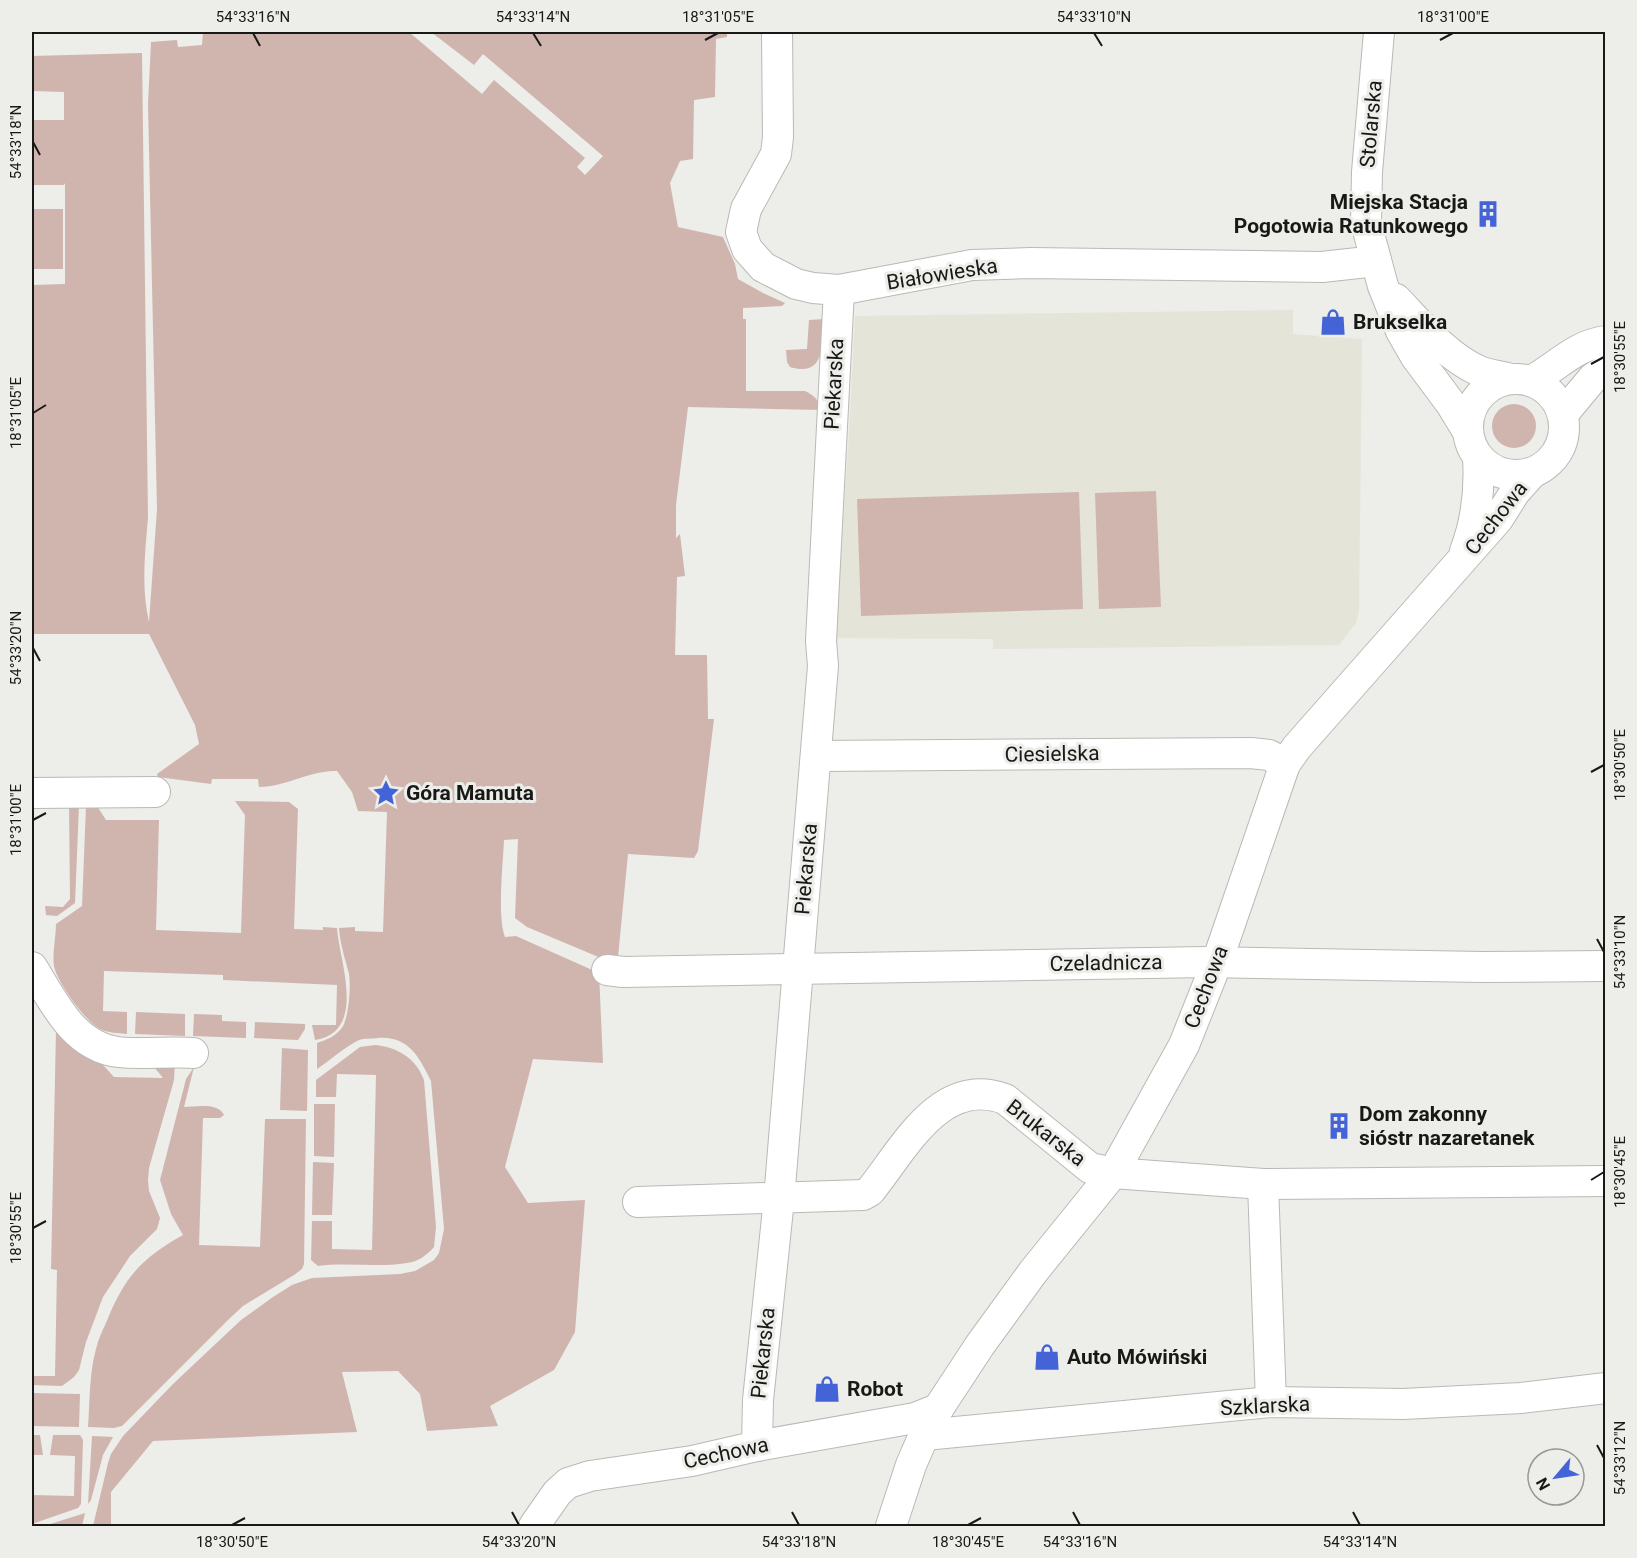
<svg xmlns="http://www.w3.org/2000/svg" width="1637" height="1558" font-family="Roboto,sans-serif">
<rect width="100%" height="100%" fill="#edede9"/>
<polygon fill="#e5e4d8" points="1293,310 1293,334 1362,339 1359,611 1356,623 1339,645 993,649 993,639 835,638 849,433 855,316"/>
<g fill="#d0b5af">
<path d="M 203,32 L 409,32 L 482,94 L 494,80 L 585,158 L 577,167 L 585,175 L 603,156 L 483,54 L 474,65 L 431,32 L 727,32 L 727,37 L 716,39 L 715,97 L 694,100 L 693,159 L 680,161 L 670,183 L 678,227 L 723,237 L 735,264 L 738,279 L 763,293 L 785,303 L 782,306 L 743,308 L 743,319 L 746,319 L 746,391 L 805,391 C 815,396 819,400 821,410 L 688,407 L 676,505 L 676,538 L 680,534 L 685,576 L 677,577 L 675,655 L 707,655 L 708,719 L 714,719 L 698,851 L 694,858 L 628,854 L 618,957 L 608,961 L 527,927 L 515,918 L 518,839 L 504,840 C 503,864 497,916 505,937 L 516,936 L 599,973 L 603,1063 L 533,1059 L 505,1167 L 528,1203 L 585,1200 L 575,1332 L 554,1370 L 490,1406 L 498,1426 L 427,1431 L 420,1394 L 398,1371 L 342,1372 L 357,1432 L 153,1441 L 111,1492 L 111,1526 L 93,1526 L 108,1463 L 111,1454 L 123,1436 L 173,1384 L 241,1320 L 273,1297 L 292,1285 L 312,1278 L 400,1274 L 415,1271 L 434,1260 L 439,1253 L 444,1229 L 431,1081 C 419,1057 409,1036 378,1038 C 372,1039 364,1038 359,1040 C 346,1046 329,1061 317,1069 L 317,1043 C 326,1040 334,1037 341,1029 C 349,1020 351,986 349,974 C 345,958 340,944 339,928 L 355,927 L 355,931 L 383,932 L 387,812 L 358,811 L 352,792 L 337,771 C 310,770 286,787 259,787 L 258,779 L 212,779 L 211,784 L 158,777 L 157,774 L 199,744 L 195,725 L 149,634 L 32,634 L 32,285 L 65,284 L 65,183 L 64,185 L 32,185 L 32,120 L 64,120 L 64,92 L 32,91 L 32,56 L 142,53 L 148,518 C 145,553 141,587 149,622 L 157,509 L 148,104 L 151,42 L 177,40 L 178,47 L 202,45 Z"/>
<rect x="32" y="209" width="31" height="60"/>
<path d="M 824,319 C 822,343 826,378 790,367 L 787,362 L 786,350 L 807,349 L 809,320 Z"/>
<circle cx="1514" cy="426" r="22"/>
<polygon points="1156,491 1161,607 1099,609 1095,493"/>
<polygon points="1079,492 1083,609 861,616 857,499"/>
<path d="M 235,801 L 289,802 L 298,809 L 294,929 L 323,930 L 323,927 L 337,928 C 339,960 368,1032 315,1040 L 312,1025 L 336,1025 L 337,985 L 223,980 L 223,975 L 104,971 L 103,1011 L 127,1012 L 127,1034 C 119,1033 107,1033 100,1029 C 85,1021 57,982 54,966 C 52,953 56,937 56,924 L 82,906 L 86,806 L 97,806 L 106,820 L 159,820 L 156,930 L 241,933 L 245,815 Z"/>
<polygon points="69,805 79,805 75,903 57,916 46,915 45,906 63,907 70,899"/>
<polygon points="136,1012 185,1014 185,1036 135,1034"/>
<polygon points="194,1014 222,1015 222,1021 246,1022 246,1038 193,1036"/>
<polygon points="255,1022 305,1024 305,1029 298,1040 254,1038"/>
<polygon points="56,1030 93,1054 114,1077 163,1078 150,1062 175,1062 174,1080 149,1168 148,1181 149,1191 160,1218 157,1229 130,1256 103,1297 86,1342 79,1370 74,1377 62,1386 32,1385 32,1376 55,1376 57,1270 51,1269"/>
<path d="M 375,1045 C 397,1047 416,1058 424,1080 L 436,1227 L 434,1247 C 427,1255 418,1262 407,1263 C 378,1268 347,1262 318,1266 L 311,1260 L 312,1221 L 332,1221 L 332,1249 L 372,1250 L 376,1075 L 337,1074 L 336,1097 L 316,1097 L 316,1080 L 360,1047 Z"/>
<polygon points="282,1048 308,1050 307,1111 280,1110"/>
<path d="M 194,1067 L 184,1107 C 196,1107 218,1102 224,1115 L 220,1118 L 203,1118 L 199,1245 L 260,1247 L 265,1119 L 306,1119 L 304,1264 L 302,1269 L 294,1275 L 243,1306 L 229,1319 L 122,1426 L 114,1428 L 88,1427 C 90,1401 89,1374 96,1349 C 98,1340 102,1331 106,1323 C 124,1278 140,1259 183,1235 L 171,1214 L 160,1180 L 186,1079 Z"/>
<polygon points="314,1104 335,1104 334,1157 314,1156"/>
<polygon points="313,1162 334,1163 332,1215 312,1215"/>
<polygon points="32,1393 80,1394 79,1427 32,1426"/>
<polygon points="32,1435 40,1435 43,1455 32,1455"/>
<polygon points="53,1435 80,1435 83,1440 81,1504 78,1508 32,1524 32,1495 74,1496 75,1456 50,1455"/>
<polygon points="92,1436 113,1437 103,1455 91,1500 88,1504"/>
<polygon points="85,1513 82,1526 44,1526"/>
</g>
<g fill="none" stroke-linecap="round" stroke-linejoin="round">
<defs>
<g id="street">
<polyline points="777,32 778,137 776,154 746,209 741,232 747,249 763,267 796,284 813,288 839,290 972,265 1031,263 1322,267 1376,261"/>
<polyline points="1379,32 1367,172 1366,223 1383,286 1401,331 1416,357 1451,404 1468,432"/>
<path d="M 1396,299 C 1420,324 1446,356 1479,371 C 1488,375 1501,376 1511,379"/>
<circle cx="1516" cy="427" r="48"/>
<path d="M 1531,381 C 1557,367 1575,345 1606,341"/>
<polyline points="1563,414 1593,378 1606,370"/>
<path d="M 1465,551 C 1477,520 1480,489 1478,457"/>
<polyline points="816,756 1251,753 1269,755 1285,764"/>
<polyline points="32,793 155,792"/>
<path d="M 32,967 C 54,1002 73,1046 118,1052 C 143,1055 168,1051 193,1053"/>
<polyline points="607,970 623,972 1206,962 1482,967 1606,966"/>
<polyline points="1263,1184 1271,1402"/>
<path d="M 638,1202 L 863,1195 L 870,1191 C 904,1149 940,1075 1005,1099 L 1090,1168 L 1113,1173 L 1263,1184 L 1606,1181"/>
<polyline points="924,1435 1271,1402 1403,1404 1521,1398 1606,1388"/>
<polyline points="757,1446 758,1400 779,1199 823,666 821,641 839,290"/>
<polyline points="534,1526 557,1493 568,1483 590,1476 692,1461 757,1446 915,1418 938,1409"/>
<polyline points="891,1526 911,1465 924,1435 938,1409 980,1345 1033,1272 1113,1173 1184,1045 1217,962 1285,764 1297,747 1498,519 1515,492 1532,473"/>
</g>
</defs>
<use href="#street" stroke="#b9b9b5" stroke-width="32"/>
<use href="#street" stroke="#fff" stroke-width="30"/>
</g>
<path fill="none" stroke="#181816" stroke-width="2" d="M 253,33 L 260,46M 533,33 L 541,46M 1094,33 L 1102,46M 705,40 L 718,33M 1440,40 L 1453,33M 33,142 L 40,155M 1591,364 L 1604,357M 33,413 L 46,405M 33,648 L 40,661M 1591,772 L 1604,765M 33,820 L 46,813M 1597,939 L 1604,952M 1591,1180 L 1604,1172M 33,1228 L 46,1221M 1597,1445 L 1604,1458M 512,1512 L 519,1525M 792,1512 L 799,1525M 1073,1512 L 1080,1525M 1353,1512 L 1360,1525M 232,1525 L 245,1518M 968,1525 L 981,1518"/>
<defs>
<symbol id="building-bare" viewBox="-9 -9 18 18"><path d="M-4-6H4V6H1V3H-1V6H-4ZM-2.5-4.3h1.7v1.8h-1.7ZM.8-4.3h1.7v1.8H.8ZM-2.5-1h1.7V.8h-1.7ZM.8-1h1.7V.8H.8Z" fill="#4463d6" stroke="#edede9" stroke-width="2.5" paint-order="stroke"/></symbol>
<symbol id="shop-bare" viewBox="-9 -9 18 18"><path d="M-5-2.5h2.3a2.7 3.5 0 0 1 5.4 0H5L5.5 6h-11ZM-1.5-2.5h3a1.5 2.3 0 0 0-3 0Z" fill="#4463d6" stroke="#edede9" stroke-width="2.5" paint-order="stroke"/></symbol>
<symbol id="sight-bare" viewBox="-9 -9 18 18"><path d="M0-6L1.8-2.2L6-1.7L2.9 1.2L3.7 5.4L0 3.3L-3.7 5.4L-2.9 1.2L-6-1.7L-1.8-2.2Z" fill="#4463d6" stroke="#edede9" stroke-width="2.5" paint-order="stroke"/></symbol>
</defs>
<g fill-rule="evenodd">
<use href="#building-bare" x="1469" y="195" width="38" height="38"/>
<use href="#shop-bare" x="1314" y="303" width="38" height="38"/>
<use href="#sight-bare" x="367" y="774" width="38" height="38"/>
<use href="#building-bare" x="1320" y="1107" width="38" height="38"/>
<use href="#shop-bare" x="1028" y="1338" width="38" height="38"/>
<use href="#shop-bare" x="808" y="1370" width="38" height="38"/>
</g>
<g text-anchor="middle" stroke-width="6" stroke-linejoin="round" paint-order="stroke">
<g font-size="21" fill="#181816" stroke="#edede9">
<text transform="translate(1371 124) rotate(-85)" y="7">Stolarska</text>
<text transform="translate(942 274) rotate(-9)" y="7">Białowieska</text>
<text transform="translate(834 384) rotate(-87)" y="7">Piekarska</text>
<text transform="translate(1496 518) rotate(-52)" y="7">Cechowa</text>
<text transform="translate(1052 754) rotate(-1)" y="7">Ciesielska</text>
<text transform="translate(806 869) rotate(-85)" y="7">Piekarska</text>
<text transform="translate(1106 963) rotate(-1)" y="7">Czeladnicza</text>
<text transform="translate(1206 987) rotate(-69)" y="7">Cechowa</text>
<text transform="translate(1046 1133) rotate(38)" y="7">Brukarska</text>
<text transform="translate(763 1353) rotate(-84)" y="7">Piekarska</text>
<text transform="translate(1265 1406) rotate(-3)" y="7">Szklarska</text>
<text transform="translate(726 1453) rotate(-12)" y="7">Cechowa</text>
</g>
<g font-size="21" font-weight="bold" fill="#181816" stroke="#edede9" text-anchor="start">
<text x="1468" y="209" text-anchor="end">Miejska Stacja<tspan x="1468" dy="24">Pogotowia Ratunkowego</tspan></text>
<text x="1353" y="329">Brukselka</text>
<text x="406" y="800">Góra Mamuta</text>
<text x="1359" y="1121">Dom zakonny<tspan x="1359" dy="24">sióstr nazaretanek</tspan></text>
<text x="1067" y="1364">Auto Mówiński</text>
<text x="847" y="1396">Robot</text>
</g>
</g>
<rect width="1637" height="1558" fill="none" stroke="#edede9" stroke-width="66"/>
<g transform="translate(1556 1477) rotate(241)"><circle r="28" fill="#edede9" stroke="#989895" stroke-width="1.5"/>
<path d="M0-4.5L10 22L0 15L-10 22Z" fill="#4463d6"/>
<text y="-9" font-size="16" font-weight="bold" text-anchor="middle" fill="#181816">N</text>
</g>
<rect x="33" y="33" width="1571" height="1492" fill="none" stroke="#181816" stroke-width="2"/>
<g font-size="15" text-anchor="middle" fill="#181816">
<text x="253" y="22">54°33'16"N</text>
<text x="533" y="22">54°33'14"N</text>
<text x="718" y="22">18°31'05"E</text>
<text x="1094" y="22">54°33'10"N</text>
<text x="1453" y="22">18°31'00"E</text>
<text transform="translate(16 142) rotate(-90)" y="5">54°33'18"N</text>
<text transform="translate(1620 357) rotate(-90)" y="5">18°30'55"E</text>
<text transform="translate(16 413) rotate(-90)" y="5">18°31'05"E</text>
<text transform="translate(16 648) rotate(-90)" y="5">54°33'20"N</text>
<text transform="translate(1620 765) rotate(-90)" y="5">18°30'50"E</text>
<text transform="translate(16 820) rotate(-90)" y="5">18°31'00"E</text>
<text transform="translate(1620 952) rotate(-90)" y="5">54°33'10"N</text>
<text transform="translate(1620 1172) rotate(-90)" y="5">18°30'45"E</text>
<text transform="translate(16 1228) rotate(-90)" y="5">18°30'55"E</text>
<text transform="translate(1620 1458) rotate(-90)" y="5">54°33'12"N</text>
<text x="232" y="1547">18°30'50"E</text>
<text x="519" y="1547">54°33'20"N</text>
<text x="799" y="1547">54°33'18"N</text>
<text x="968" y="1547">18°30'45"E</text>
<text x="1080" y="1547">54°33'16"N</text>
<text x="1360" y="1547">54°33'14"N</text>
</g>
</svg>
